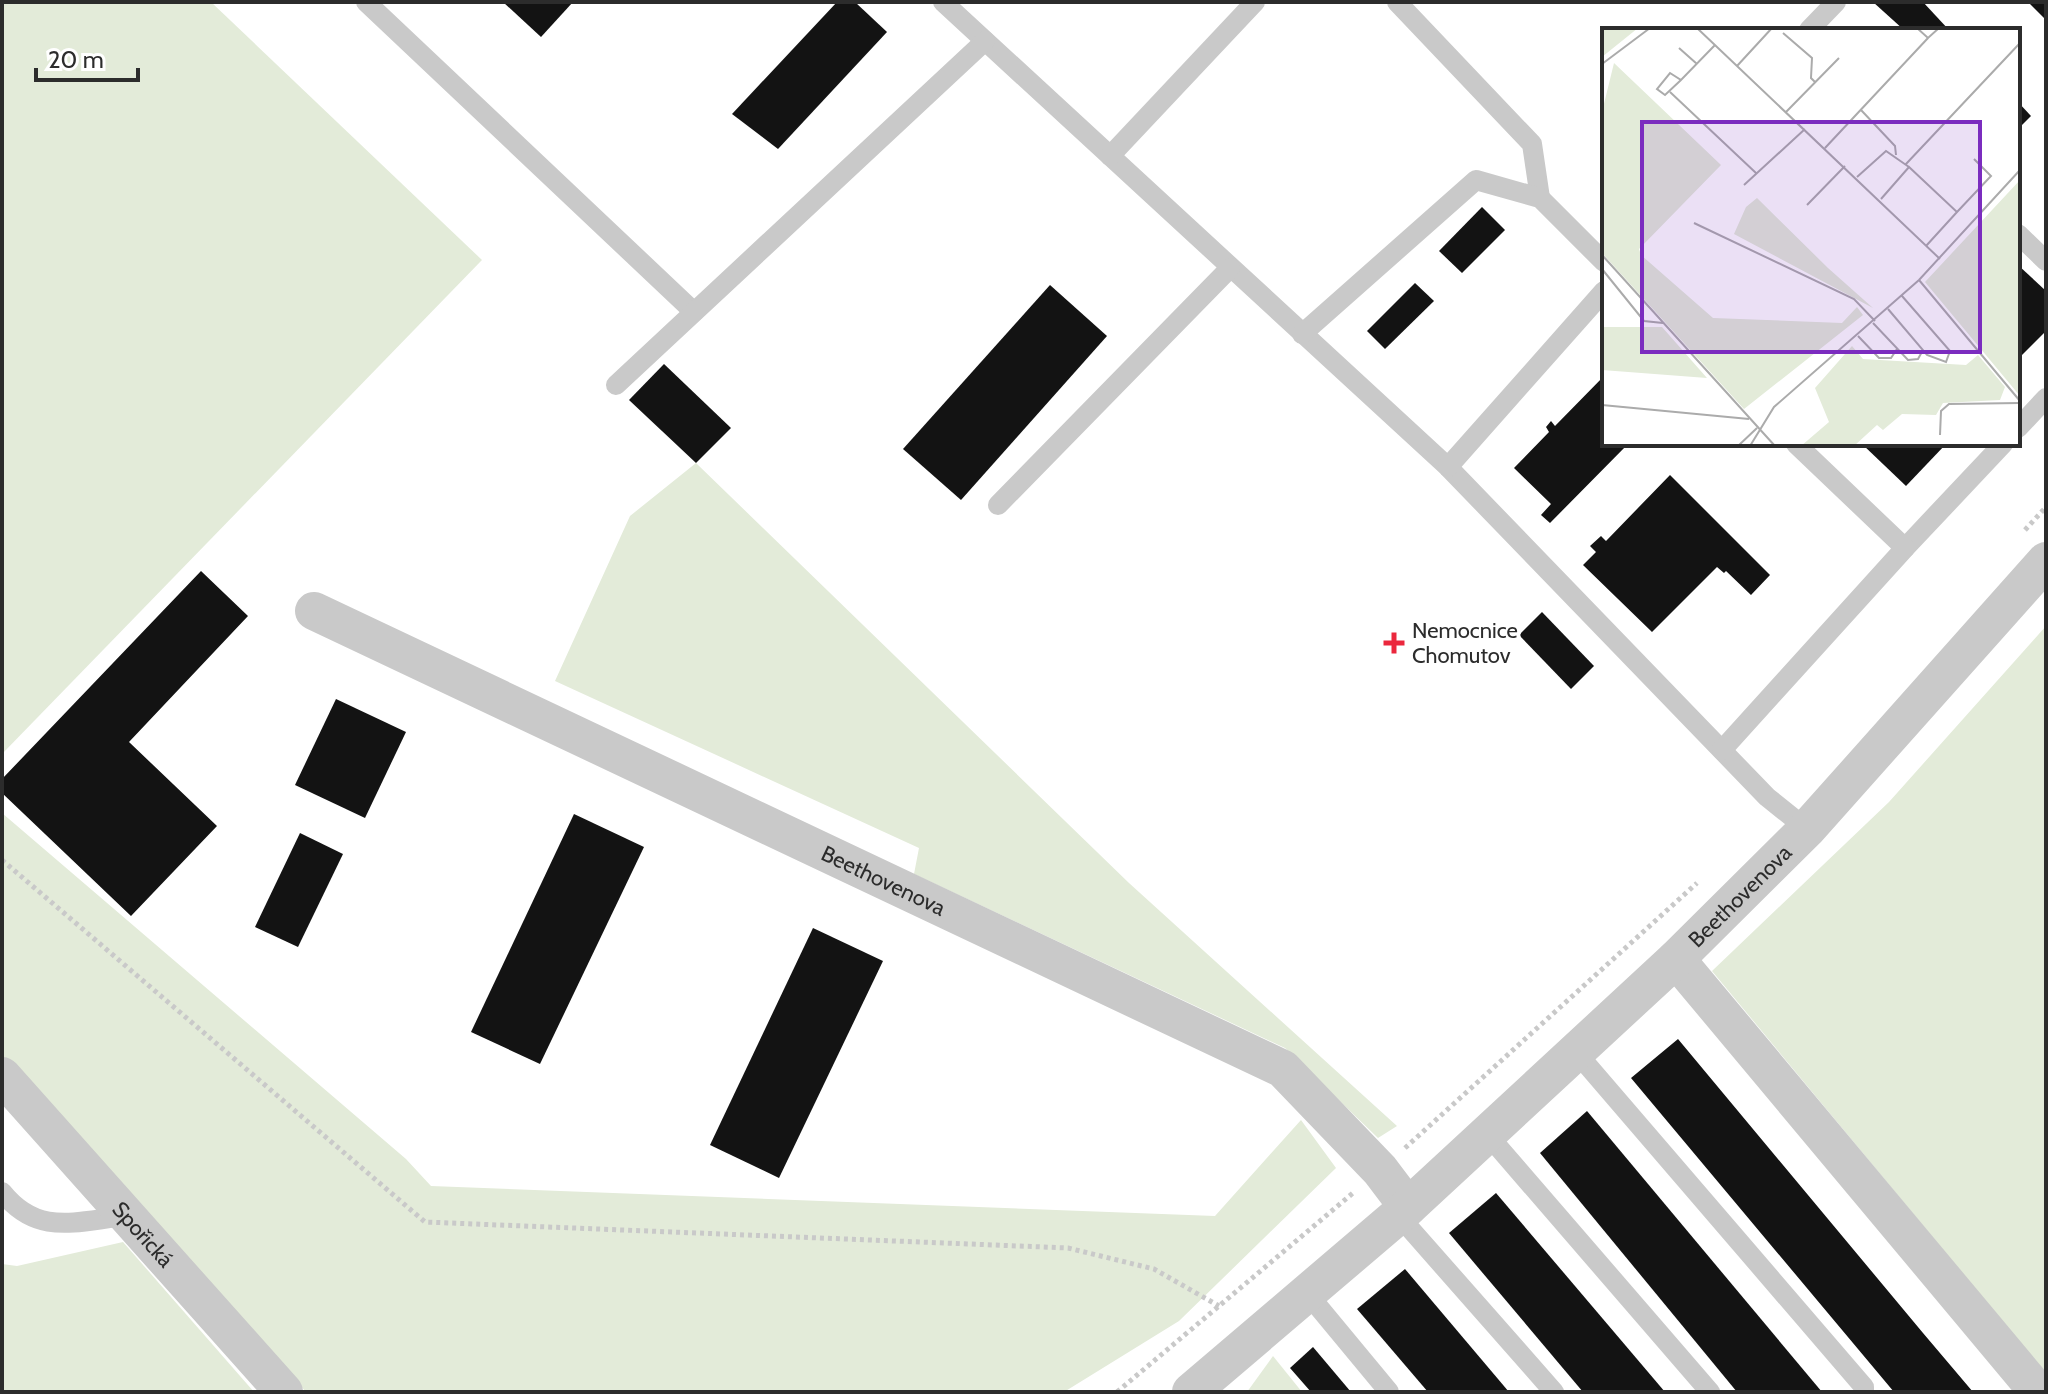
<svg xmlns="http://www.w3.org/2000/svg" width="2048" height="1394" font-family="Cabin,sans-serif">
<rect width="100%" height="100%" fill="#fff"/>
<g fill="#e3ebd9">
<polygon points="2,2 211,2 482,260 2,754"/>
<polygon points="696,463 1129,883 1397,1126 1378,1138 1285,1048 914,874 919,848 555,681 630,516"/>
<polygon points="2046,626 2046,1374 1712,971 1889,802"/>
<polygon points="2,813 406,1159 431,1186 1215,1216 1301,1120 1336,1168 1179,1321 1064,1392 306,1392 2,1058"/>
<polygon points="123,1242 254,1392 2,1392 2,1264 17,1266"/>
<polygon points="1273,1356 1302,1392 1247,1392"/>
</g>
<g fill="#131313">
<polygon points="503,2 573,2 541,37"/>
<polygon points="837,2 855,2 887,32 778,149 732,114"/>
<polygon points="1873,2 1923,2 1949,30 1904,30"/>
<polygon points="2028,2 2046,2 2046,20"/>
<polygon points="2018,102 2031,116 2018,129"/>
<polygon points="1482,207 1505,230 1462,273 1439,251"/>
<polygon points="2018,265 2046,291 2046,331 2018,359"/>
<polygon points="1415,283 1434,301 1385,349 1367,331"/>
<polygon points="1050,285 1107,336 961,500 903,449"/>
<polygon points="664,364 731,428 696,463 629,400"/>
<polygon points="1604,376 1604,444 1628,444 1550,523 1541,515 1551,504 1514,468 1549,432 1546,427 1551,421 1555,426"/>
<polygon points="1862,444 1946,444 1906,486"/>
<polygon points="1670,475 1770,575 1751,595 1726,571 1724,573 1717,567 1652,632 1583,565 1596,552 1590,546 1601,536 1606,541"/>
<polygon points="201,571 248,616 129,742 217,826 131,916 2,793 2,779"/>
<polygon points="1542,612 1594,666 1571,689 1519,635"/>
<polygon points="336,699 406,732 365,818 295,785"/>
<polygon points="574,814 644,847 540,1064 471,1032"/>
<polygon points="300,833 343,854 298,947 255,927"/>
<polygon points="813,928 883,961 779,1178 710,1145"/>
<polygon points="1678,1039 1923,1333 1973,1392 1894,1392 1631,1078"/>
<polygon points="1587,1111 1822,1392 1737,1392 1540,1153"/>
<polygon points="1496,1193 1665,1392 1583,1392 1449,1233"/>
<polygon points="1405,1269 1509,1392 1428,1392 1357,1309"/>
<polygon points="1313,1347 1351,1392 1311,1392 1290,1368"/>
</g>
<g fill="none" stroke-linecap="round" stroke-linejoin="round">
<g stroke="#c9c9c9" stroke-width="5" stroke-dasharray="4 4" stroke-linecap="butt">
<polyline points="2025,530 2046,507"/>
<polyline points="2,860 425,1222 1068,1248 1154,1269 1219,1306"/>
<polyline points="1405,1148 1697,883"/>
<polyline points="1117,1392 1353,1193"/>
</g>
<g stroke="#c9c9c9" stroke-width="20">
<polyline points="366,2 694,312"/>
<polyline points="943,2 1448,467 1767,797 1807,829"/>
<polyline points="1397,2 1532,144 1540,198"/>
<polyline points="1809,30 1836,2"/>
<polyline points="1110,156 1255,2"/>
<polyline points="2018,234 2046,261"/>
<polyline points="1302,334 1476,180 1540,198 1604,262"/>
<polyline points="616,385 985,41"/>
<polyline points="2018,428 2046,398"/>
<polyline points="1448,467 1604,291"/>
<polyline points="998,505 1230,268"/>
<polyline points="1905,548 2003,444"/>
<polyline points="1722,750 1905,548 1796,444"/>
<polyline points="1576,1052 1864,1387 1864,1392"/>
<polyline points="1487,1134 1710,1392"/>
<path d="M 2,1192 C 38,1237 76,1221 127,1216"/>
<polyline points="1399,1216 1554,1392"/>
<polyline points="1307,1293 1389,1392"/>
</g>
<g stroke="#c9c9c9" stroke-width="38">
<path id="s1" d="M 314,611 L 1283,1069 L 1380,1170 L 1408,1207"/>
<polyline points="1676,959 2038,1392"/>
<path id="s2" d="M 2,1076 L 284,1392"/>
<path id="s3" d="M 1191,1392 L 1408,1207 L 1676,959 L 1807,829 L 2046,561"/>
</g>
</g>
<path fill="#eb273d" stroke="#fff" stroke-width="3" d="M1390 631h8v8h8v8h-8v8h-8v-8h-8v-8h8z"/>
<g text-anchor="middle" stroke-width="8" stroke-linejoin="round" paint-order="stroke">
<g font-size="22" fill="#2c2c2c" stroke="#fff" text-anchor="start">
<text x="1412" y="638">Nemocnice<tspan x="1412" dy="25">Chomutov</tspan></text>
</g>
<g font-size="22" fill="#2c2c2c" stroke="#fff">
<text dy="8" stroke="none"><textPath href="#s1" startOffset="630">Beethovenova</textPath></text>
<text dy="8" stroke="none"><textPath href="#s3" startOffset="740">Beethovenova</textPath></text>
<text dy="8" stroke="none"><textPath href="#s2" startOffset="212">Spořická</textPath></text>
</g>
</g>
<g transform="translate(1602 28)">
<rect width="418" height="418" fill="#fff"/>
<path d="M 0,0 L 36,0 L 0,29 ZM 12,35 L 119,137 L 37,221 L 39,227 L 111,290 L 240,295 L 255,279 L 261,287 L 142,381 L 0,225 L 0,84 ZM 418,152 L 418,368 L 323,254 ZM 155,170 L 226,240 L 271,280 L 132,206 L 144,179 ZM 0,299 L 60,299 L 105,350 L 0,342 ZM 250,318 L 261,331 L 364,337 L 376,327 L 403,359 L 398,372 L 341,375 L 334,387 L 300,386 L 281,402 L 275,397 L 252,418 L 199,418 L 227,394 L 213,360 Z" fill="#e3ebd9"/>
<path fill="none" stroke="#ababab" stroke-width="2" d="M 95,0 L 338,231M 315,0 L 326,10 L 337,0M 181,5 L 210,30 L 209,50 L 213,54M 77,20 L 95,36M 0,36 L 48,0M 135,38 L 170,0M 79,52 L 63,67 L 55,61 L 68,45 L 79,52 L 113,17M 68,64 L 154,145M 259,82 L 293,118 L 294,127M 184,84 L 237,30M 223,120 L 326,10M 304,136 L 418,15M 255,149 L 284,123 L 307,139M 142,157 L 203,101M 279,171 L 307,139 L 355,184 L 324,218M 205,177 L 243,138M 355,184 L 389,148 L 372,131M 92,195 L 252,271 L 273,293M 0,227 L 173,418M 0,241 L 42,293 L 61,295M 317,252 L 418,373M 286,281 L 325,327 L 344,334 L 348,323 L 300,268M 271,295 L 306,332 L 316,331 L 321,322M 256,308 L 277,330 L 289,330 L 295,321M 0,377 L 147,391M 338,407 L 339,383 L 347,376 L 418,375M 136,418 L 155,400M 148,418 L 172,379 L 317,252 L 418,142"/>
<path fill="#7b2cbf" fill-opacity="0.15" stroke="#7b2cbf" stroke-width="4" d="M 40,94 L 378,94 L 378,324 L 40,324 Z"/>
<rect width="418" height="418" fill="none" stroke="#2c2c2c" stroke-width="4"/>
</g>
<rect width="2048" height="1394" fill="none" stroke="#2c2c2c" stroke-width="8"/>
<path d="M36 68v12h102v-12" fill="none" stroke="#2c2c2c" stroke-width="4"/>
<text x="48" y="68" font-size="24" fill="#2c2c2c" stroke="#ffffff" stroke-width="6" paint-order="stroke">20 m</text>
</svg>
